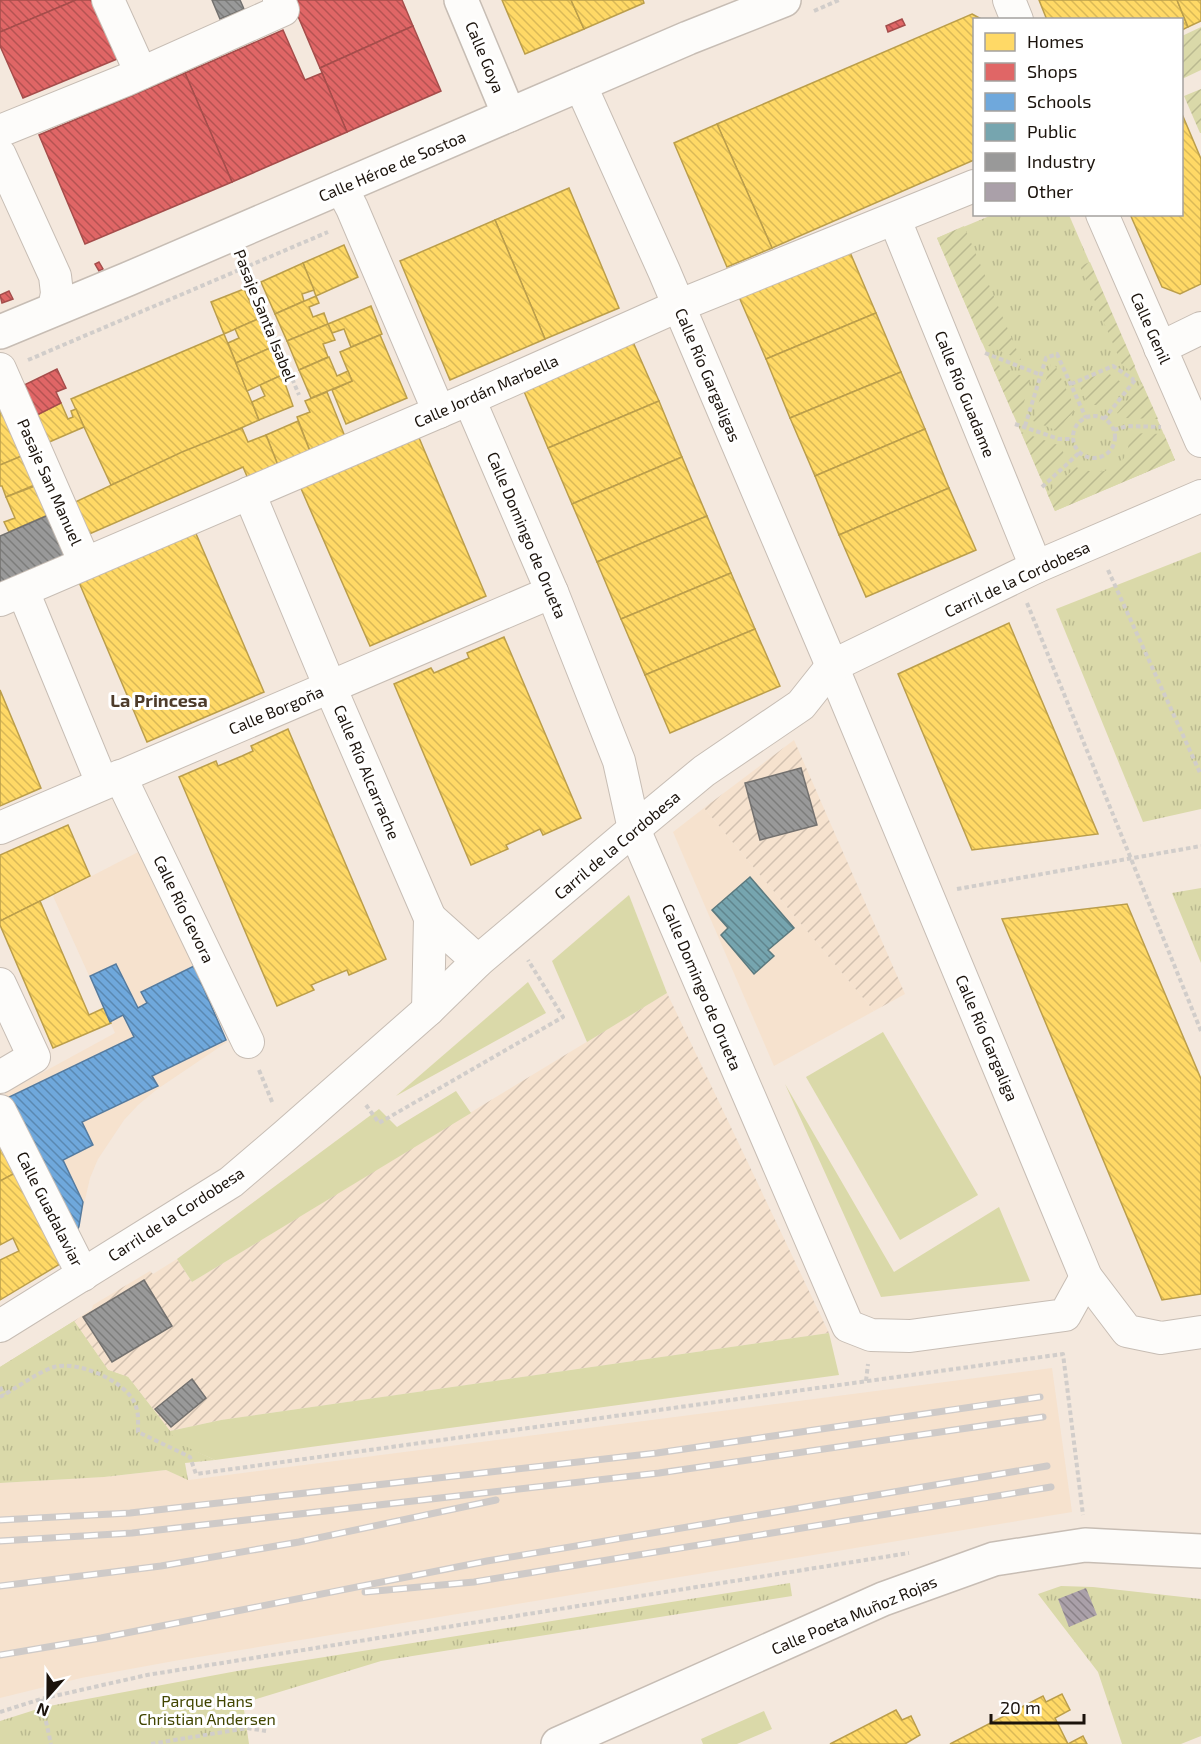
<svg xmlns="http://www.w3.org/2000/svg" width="1201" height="1744" font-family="'Exo 2',sans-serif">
<defs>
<pattern id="industrial-furrows" width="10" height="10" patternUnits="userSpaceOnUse" patternTransform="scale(1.5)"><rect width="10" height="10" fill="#f6e2ce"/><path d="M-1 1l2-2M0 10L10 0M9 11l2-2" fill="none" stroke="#d2c1b0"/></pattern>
<pattern id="park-tufts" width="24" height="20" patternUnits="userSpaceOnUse" patternTransform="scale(1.5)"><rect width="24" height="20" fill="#dad9a9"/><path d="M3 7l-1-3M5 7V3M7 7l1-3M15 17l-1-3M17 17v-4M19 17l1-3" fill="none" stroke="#bab990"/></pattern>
<pattern id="garden-furrows" width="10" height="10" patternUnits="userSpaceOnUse" patternTransform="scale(1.5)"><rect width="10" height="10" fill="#dad9a9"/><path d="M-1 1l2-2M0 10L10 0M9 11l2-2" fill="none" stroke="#bab990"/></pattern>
<pattern id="homes-back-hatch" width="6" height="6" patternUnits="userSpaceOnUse" patternTransform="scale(1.5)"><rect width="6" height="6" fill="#ffd966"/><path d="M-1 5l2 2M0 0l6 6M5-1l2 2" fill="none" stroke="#dab957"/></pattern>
<pattern id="shops-back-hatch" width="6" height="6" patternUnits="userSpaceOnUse" patternTransform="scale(1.5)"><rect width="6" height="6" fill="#e06666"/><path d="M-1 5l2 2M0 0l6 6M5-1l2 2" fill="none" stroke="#b55352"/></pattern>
<pattern id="schools-back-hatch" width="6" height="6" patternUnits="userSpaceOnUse" patternTransform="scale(1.5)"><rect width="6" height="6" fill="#6fa8dc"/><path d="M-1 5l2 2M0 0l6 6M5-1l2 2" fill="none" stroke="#5a88b1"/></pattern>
<pattern id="public-back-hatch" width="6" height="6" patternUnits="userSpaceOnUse" patternTransform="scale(1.5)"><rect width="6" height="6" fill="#76a5af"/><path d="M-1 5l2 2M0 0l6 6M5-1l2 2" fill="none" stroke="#60858d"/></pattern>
<pattern id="industry-back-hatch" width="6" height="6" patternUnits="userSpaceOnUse" patternTransform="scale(1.5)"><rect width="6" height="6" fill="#999"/><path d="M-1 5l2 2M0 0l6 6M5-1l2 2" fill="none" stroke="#7c7c7b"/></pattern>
<pattern id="building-back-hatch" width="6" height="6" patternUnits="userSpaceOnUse" patternTransform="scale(1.5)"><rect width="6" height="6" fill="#aaa0a9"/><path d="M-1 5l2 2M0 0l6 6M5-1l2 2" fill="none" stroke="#8a8188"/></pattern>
</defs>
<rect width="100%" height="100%" fill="#f4e8dd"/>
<g fill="#f6e2ce">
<polygon points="704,808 874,1011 774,1066 673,832"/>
<polygon points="144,849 227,1042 156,1090 138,1105 124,1120 98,1159 90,1178 79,1226 78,1229 74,1231 70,1229 5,1093 115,1033 53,896"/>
<polygon points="1052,1368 1072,1512 174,1661 81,1678 0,1698 0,1483 104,1477 166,1470 189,1480"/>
</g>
<g fill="url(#industrial-furrows)">
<polygon points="794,740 905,994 874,1011 704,808"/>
<polygon points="667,993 829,1333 221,1420 170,1431 128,1377 108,1370 74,1321 92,1309 93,1305 150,1271 153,1274 177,1259 192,1282"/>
</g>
<g fill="#dad9a9">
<polygon points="629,895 667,993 587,1042 552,961"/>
<polygon points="528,982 546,1013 396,1096"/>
<polygon points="883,1032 978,1195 900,1240 806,1077"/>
<polygon points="785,1084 894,1272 999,1207 1030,1281 881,1297"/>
<polygon points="456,1091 471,1113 192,1282 177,1259 379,1109 397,1127"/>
<polygon points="74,1321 108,1370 128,1377 170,1431 221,1420 829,1333 839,1375 215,1460 0,1367"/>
<polygon points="764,1711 772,1729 737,1744 703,1744 701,1739"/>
</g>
<g fill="url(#park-tufts)">
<polygon points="992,215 1069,215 1175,460 1055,511 937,238"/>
<polygon points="1201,552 1201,809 1143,822 1056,609"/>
<polygon points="1201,888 1201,963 1172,893"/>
<polygon points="74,1321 108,1370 128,1377 170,1431 176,1442 215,1460 185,1463 188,1480 166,1470 104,1477 0,1483 0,1367"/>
<polygon points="790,1583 792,1596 381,1661 243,1703 249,1744 0,1744 0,1721 44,1707 237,1671"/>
<polygon points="1061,1586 1093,1587 1201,1599 1201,1736 1181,1744 1122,1744 1098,1672 1038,1594"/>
</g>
<g fill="url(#garden-furrows)">
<polygon points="1201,27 1201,70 1182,79 1182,36"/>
<polygon points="1201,89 1201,133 1200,133 1184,96"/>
<polygon points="964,226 1021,360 982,343 937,238"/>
<polygon points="1090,262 1135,366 1132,372 1122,365 1080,266"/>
<polygon points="990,361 1030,380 1020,417 1013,414"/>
<polygon points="1054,363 1074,406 1074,411 1065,421 1061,430 1058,431 1033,421 1051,364"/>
<polygon points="1105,371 1121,382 1105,405 1088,405 1078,383"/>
<polygon points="1142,383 1158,419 1123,418 1117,413"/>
<polygon points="1021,432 1061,446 1065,457 1041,479"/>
<path d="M 1130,433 L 1164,434 L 1175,460 L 1055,511 L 1047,493 L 1076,467 C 1096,476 1122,473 1128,448 C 1129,443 1129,438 1130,433 Z"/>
</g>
<g fill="url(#homes-back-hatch)" stroke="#bb9e4b" stroke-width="1.5">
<polygon points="502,0 571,0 584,29 525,54"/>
<polygon points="571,0 643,0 644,3 584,29"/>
<polygon points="1039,0 1177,0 1188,27 1182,30 1182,20 1047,20"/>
<polygon points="1177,0 1201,0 1201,21 1188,27"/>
<polygon points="972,14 983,20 974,20 974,160 772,248 717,124"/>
<polygon points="1182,114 1201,159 1201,284 1180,294 1162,287 1130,214 1182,214"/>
<polygon points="717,124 772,248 727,267 674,143"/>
<polygon points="569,188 619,308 545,339 495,220"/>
<polygon points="495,220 545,339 450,380 400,261"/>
<polygon points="344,245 358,277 316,296 303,263"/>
<polygon points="849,250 876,313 766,359 739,297"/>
<polygon points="303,263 314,290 302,294 304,301 275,314 261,282"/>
<polygon points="244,289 258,319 224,334 211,302"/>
<polygon points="316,296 319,303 309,307 313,317 324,313 328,324 287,341 275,314"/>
<polygon points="371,306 382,334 351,347 344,329 332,333 328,324"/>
<polygon points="876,313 901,372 790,418 766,359"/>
<polygon points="258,319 270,348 236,363 228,343 239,338 235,329"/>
<polygon points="328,324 335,340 323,344 328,357 299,370 287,341"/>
<polygon points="224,334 259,420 111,485 71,399"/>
<polygon points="380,335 407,398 346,424 332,390 352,381 340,352"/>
<polygon points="633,342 659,401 548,448 523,389"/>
<polygon points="270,348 282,375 247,391 236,363"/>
<polygon points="329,357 337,376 348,371 352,381 311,398 299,370"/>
<polygon points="901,372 925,429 815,476 790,418"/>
<polygon points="282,375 293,406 259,420 252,402 265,396 260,385"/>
<polygon points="327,392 346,439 311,454 297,417 310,412 305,401"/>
<polygon points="659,401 682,457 572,504 548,448"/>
<polygon points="0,402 24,455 0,465"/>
<polygon points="61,403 68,419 73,417 71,411 76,409 84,427 47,443 35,416"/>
<polygon points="298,421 311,454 279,468 266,435"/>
<polygon points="242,428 248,442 266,435 279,468 249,481 243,467 87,535 73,503 182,452"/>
<polygon points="925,429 949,488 839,535 815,476"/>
<polygon points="417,433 486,596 370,646 299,484"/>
<polygon points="24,455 37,484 6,497 2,486 0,486 0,465"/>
<polygon points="682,457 707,516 597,562 572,504"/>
<polygon points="35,486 48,515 9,532 4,522 15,518 6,497"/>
<polygon points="949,488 976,550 866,597 839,535"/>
<polygon points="707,516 731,573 621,619 597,562"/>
<polygon points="194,529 264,692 147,742 78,580"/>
<polygon points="731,573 755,629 645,675 621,619"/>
<polygon points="1009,623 1098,834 972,850 898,674"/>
<polygon points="755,629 780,686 670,733 645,675"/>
<polygon points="504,637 581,818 543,835 540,829 506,845 508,849 471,865 394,684 431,668 434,673 469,658 467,653"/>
<polygon points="0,690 41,788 0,806"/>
<polygon points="288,729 386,959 349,975 347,970 311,985 314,990 277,1006 179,777 216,761 218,766 242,756 253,751 251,746"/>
<polygon points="68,825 90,876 0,921 0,855"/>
<polygon points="40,901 89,1015 104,1008 111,1023 53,1048 0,925 0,921"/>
<polygon points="1127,904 1201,1079 1201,1294 1162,1300 1002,919"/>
<polygon points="0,1141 15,1173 0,1181"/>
<polygon points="15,1173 60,1264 0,1300 0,1260 19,1251 13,1238 0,1245 0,1181"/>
<polygon points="1062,1694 1070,1710 1055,1718 1068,1744 950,1744 1043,1696 1046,1702"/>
<polygon points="896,1710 902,1720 911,1716 920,1735 905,1744 830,1744"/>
<polygon points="1083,1736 1087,1744 1068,1744"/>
</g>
<g fill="url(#shops-back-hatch)" stroke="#a54d4b" stroke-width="1.5">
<polygon points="0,0 76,0 0,32"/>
<polygon points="76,0 92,0 117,59 23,98 0,46 0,32"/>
<polygon points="296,0 402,0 413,26 320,68 292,2"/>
<polygon points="902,19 905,25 888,32 886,26"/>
<polygon points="413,26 441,91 347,132 320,68"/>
<polygon points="283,30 305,80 322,73 347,132 232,182 185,73"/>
<polygon points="185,73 232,182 85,244 39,135"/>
<polygon points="99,262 103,269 99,271 95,264"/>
<polygon points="9,291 13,299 2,303 0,295"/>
<polygon points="57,369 66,388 56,392 61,403 35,416 22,386"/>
</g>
<polygon fill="url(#schools-back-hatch)" stroke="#567b9e" stroke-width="1.5" points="116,964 138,1008 147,1003 141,992 194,966 226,1040 152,1076 158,1086 82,1122 93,1145 63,1160 83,1202 79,1226 78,1229 74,1231 7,1098 134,1037 123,1015 110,1022 90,976"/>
<polygon fill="url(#public-back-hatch)" stroke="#5b797e" stroke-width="1.5" points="750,877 794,928 768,950 774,956 754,974 721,935 728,928 712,910"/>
<g fill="url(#industry-back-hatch)" stroke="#73716f" stroke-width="1.5">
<polygon points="212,0 240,0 244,9 220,19"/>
<polygon points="51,514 71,558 0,588 0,536"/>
<polygon points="801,768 817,825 760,840 745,783"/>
<polygon points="144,1280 172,1326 112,1362 83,1317"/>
<polygon points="192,1379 206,1398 171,1427 155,1409"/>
</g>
<polygon fill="url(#building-back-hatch)" points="1086,1588 1097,1615 1069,1627 1058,1599"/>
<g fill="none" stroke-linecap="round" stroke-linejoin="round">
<defs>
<g id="street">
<polyline points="108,0 141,73"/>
<polyline points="1009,0 1017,20"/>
<polyline points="580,84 664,271 832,666 1086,1277 1127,1331 1161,1338 1201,1332"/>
<polyline points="0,131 126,80 283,10 279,0"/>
<polyline points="0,155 55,276 57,293 54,309"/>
<polyline points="341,187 352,208 439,412"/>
<polyline points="1102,214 1201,441"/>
<polyline points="895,220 1036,567"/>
<polyline points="1160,348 1201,328"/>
<polyline points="0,369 85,563"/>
<polyline points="469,399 552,592 619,761 634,829 848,1326 871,1335 910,1336 1065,1315 1086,1277"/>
<polyline points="249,493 330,687 430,918 428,1010"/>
<polyline points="23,591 102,783"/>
<polyline points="0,600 469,399 678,306 974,186"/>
<polyline points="120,776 248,1042"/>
<polyline points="0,828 552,592"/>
<polyline points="430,918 478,961"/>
<polyline points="0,984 34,1057 0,1077"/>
<polyline points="0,1111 83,1275"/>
<polyline points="0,1326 231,1182 286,1135 428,1010 478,961 634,829 704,771 801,705 832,666 1036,567 1201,496"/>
</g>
<g id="secondary">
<polyline points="461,0 509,115"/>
<polyline points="558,1744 883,1599 994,1559 1085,1545 1201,1551"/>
</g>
<polyline id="primary" points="0,332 128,279 688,38 784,0"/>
</defs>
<use href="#street" stroke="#c7bdb4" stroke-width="34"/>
<use href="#secondary" stroke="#c7bdb4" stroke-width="36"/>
<use href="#primary" stroke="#c7bdb4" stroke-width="36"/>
<g stroke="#d1cdca" stroke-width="4" stroke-dasharray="4.5 3" stroke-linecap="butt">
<polyline points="814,11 839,0"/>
<polyline points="246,268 299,395"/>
<polyline points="985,353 1041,375"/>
<polyline points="28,360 328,232"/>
<polyline points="1071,384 1113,366 1134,380"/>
<circle cx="1094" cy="437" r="21"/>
<polyline points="1104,419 1135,380"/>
<polyline points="1015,424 1059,439 1073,439"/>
<polyline points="1025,426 1046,358 1057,354 1086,418"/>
<polyline points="1114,430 1127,426 1161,427"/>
<polyline points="1042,487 1079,453"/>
<polyline points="1108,570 1201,775"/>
<polyline points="1027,603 1201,1031"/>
<polyline points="957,889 1201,846"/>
<polyline points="259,1070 273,1104"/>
<polyline points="366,1105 379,1123 563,1017 528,960"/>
<polyline points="866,1381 868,1364"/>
<polyline points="0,1387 4,1395"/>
<path d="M 0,1397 C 15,1389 38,1372 54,1367 C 77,1360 126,1381 135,1404 C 139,1413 138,1422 138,1432 L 190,1457 L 196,1474 L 1063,1354 L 1083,1515"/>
<polyline points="41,1699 51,1744"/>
<polyline points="0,1712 41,1699 147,1675 909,1553"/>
<polyline points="151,1744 247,1728 266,1731"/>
</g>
<use href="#street" stroke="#fdfcfa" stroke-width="32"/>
<use href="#secondary" stroke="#fdfcfa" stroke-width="33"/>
<use href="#primary" stroke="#fdfcfa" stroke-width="33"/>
<defs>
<g id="rail">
<polyline points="0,1520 130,1513 657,1453 1040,1397"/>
<polyline points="0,1541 132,1533 659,1473 1043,1417"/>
<polyline points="0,1586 161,1566 299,1542 496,1500"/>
<polyline points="365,1592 474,1582 1051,1487"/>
<polyline points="0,1655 101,1638 487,1561 1047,1466"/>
</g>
</defs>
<use href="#rail" stroke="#cecac8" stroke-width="7"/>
<use href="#rail" stroke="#fff" stroke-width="4.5" stroke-dasharray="14" stroke-linecap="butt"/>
</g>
<g text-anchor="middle" stroke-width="6" stroke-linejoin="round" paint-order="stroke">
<g font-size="16" fill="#1b130c" stroke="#fff">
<text transform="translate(485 57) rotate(67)" y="6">Calle Goya</text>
<text transform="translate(392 166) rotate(-23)" y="6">Calle Héroe de Sostoa</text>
<text transform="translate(265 315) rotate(68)" y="6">Pasaje Santa Isabel</text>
<text transform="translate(1151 328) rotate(66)" y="6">Calle Genil</text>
<text transform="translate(708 375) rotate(67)" y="6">Calle Río Gargaligas</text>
<text transform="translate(486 391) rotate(-24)" y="6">Calle Jordán Marbella</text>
<text transform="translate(965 394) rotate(68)" y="6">Calle Río Guadame</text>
<text transform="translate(50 482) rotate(66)" y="6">Pasaje San Manuel</text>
<text transform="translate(527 535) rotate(67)" y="6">Calle Domingo de Orueta</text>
<text transform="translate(1017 579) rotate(-25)" y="6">Carril de la Cordobesa</text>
<text transform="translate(276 710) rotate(-23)" y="6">Calle Borgoña</text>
<text transform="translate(367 772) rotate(67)" y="6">Calle Río Alcarrache</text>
<text transform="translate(617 845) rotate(-40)" y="6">Carril de la Cordobesa</text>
<text transform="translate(184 909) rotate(64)" y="6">Calle Río Gevora</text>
<text transform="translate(702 987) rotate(67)" y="6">Calle Domingo de Orueta</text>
<text transform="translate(987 1038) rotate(67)" y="6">Calle Río Gargaliga</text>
<text transform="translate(50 1209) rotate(63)" y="6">Calle Guadalaviar</text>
<text transform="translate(176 1214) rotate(-33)" y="6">Carril de la Cordobesa</text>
<text transform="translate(854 1615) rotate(-23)" y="6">Calle Poeta Muñoz Rojas</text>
</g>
<g font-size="16" fill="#414500" stroke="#fff">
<text x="207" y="1707">Parque Hans<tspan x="207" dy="18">Christian Andersen</tspan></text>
</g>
<g font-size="18" font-weight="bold" fill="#4d3b2a" stroke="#fff">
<text x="159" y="707">La Princesa</text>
</g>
</g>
<rect x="973" y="18" width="210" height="198" fill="#ffffff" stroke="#a4a19e" stroke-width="1.5"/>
<rect x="985" y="33" width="30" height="18" fill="#ffd966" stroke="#a4a19e" stroke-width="1.5"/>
<text x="1027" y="48" font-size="18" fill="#1b130c">Homes</text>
<rect x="985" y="63" width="30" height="18" fill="#e06666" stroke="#a4a19e" stroke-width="1.5"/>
<text x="1027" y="78" font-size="18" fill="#1b130c">Shops</text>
<rect x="985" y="93" width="30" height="18" fill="#6fa8dc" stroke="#a4a19e" stroke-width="1.5"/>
<text x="1027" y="108" font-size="18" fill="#1b130c">Schools</text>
<rect x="985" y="123" width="30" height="18" fill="#76a5af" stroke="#a4a19e" stroke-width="1.5"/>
<text x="1027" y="138" font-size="18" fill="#1b130c">Public</text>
<rect x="985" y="153" width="30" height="18" fill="#999999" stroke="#a4a19e" stroke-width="1.5"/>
<text x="1027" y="168" font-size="18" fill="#1b130c">Industry</text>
<rect x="985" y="183" width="30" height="18" fill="#aaa0a9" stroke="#a4a19e" stroke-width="1.5"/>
<text x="1027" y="198" font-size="18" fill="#1b130c">Other</text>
<g transform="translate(48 1696) rotate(201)" stroke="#ffffff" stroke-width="4.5" paint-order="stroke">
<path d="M0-4.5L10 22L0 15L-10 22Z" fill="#1b130c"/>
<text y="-9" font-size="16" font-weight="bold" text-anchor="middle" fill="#1b130c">N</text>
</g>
<path d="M991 1714v9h93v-9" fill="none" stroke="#1b130c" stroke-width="3"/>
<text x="1000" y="1714" font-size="18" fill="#1b130c" stroke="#ffffff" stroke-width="4.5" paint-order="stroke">20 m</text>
</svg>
